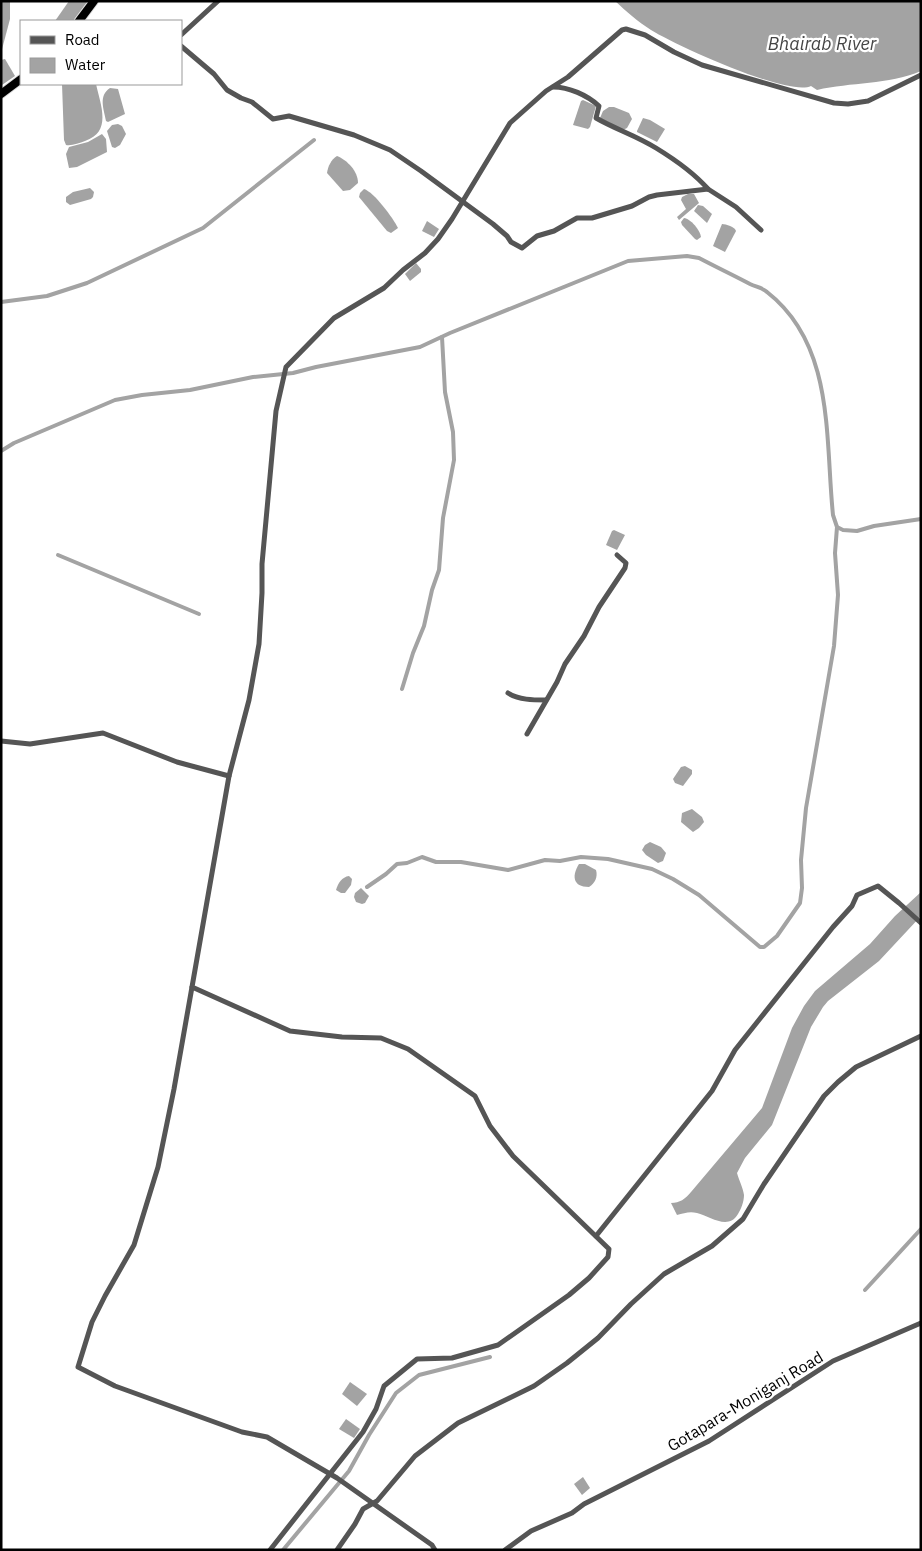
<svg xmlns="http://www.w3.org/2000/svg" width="922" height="1551" font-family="'IBM Plex Sans',sans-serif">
<rect width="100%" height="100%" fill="#fff"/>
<g fill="#a3a3a3">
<polygon points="1,1 10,1 10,19 1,53"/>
<polygon points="69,1 88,1 73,21 55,21"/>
<path d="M 615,1 L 921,1 L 921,71 C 888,85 851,82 817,90 L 811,86 C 788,97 675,45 651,30 C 638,22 626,11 615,1 Z"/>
<polygon points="5,59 15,76 2,85 1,60"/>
<path d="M 62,84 L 96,84 C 101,106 112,132 85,141 C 79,143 72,146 66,145 L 64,140 Z"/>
<path d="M 110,88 L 118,89 L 125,114 L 108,122 L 106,121 C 104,109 98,96 110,88 Z"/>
<polygon points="583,100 596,106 590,127 588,129 573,125 581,101"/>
<polygon points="609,107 614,107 629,113 632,119 627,128 623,130 600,118 603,111"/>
<polygon points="643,118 650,120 665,129 657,142 637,132 637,131"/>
<polygon points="118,124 122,126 126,134 120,145 115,148 112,147 107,131 112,125"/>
<polygon points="102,134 106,139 107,152 77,167 69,168 66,154 69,147 88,142"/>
<path d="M 337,156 C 347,160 358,171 358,183 L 350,190 L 343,191 L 327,173 C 328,166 331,160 337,156 Z"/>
<polygon points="90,188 94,192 93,197 91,199 70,205 66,202 66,197 73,192"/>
<path d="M 364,189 C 374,192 393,218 398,228 L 391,233 L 387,231 L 359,197 L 360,193 Z"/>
<polygon points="688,194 694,194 699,203 679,220 677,217 686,209 681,200 682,197"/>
<polygon points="698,205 703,206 712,214 707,223 694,211"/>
<path d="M 684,218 C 691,219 700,230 701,237 L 697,240 L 695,239 L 682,225 L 681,222 Z"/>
<polygon points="427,221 439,229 434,237 422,231"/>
<path d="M 722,224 C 726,224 735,227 736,231 L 725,252 L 713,246 Z"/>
<polygon points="416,263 421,269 421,272 410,281 405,274"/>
<polygon points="614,530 625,535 617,550 606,545 612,531"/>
<polygon points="685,766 692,770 692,774 683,786 675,783 673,779 681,767"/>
<polygon points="692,809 702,817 704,822 699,828 693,832 681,822 682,813"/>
<polygon points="650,842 661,847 666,853 663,861 658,863 646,855 642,850 645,845"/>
<path d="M 579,864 L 585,864 L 596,870 C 598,877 595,883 589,887 C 572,887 572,875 579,864 Z"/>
<path d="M 349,876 L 352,879 L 351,885 L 345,893 L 341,893 L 336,890 C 338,883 342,877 349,876 Z"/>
<polygon points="361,888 369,896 365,903 362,904 356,902 354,897 355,893"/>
<path d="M 921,892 L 921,916 L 879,961 L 828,1001 L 823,1007 L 811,1027 L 772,1125 L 745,1158 L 737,1173 C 739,1180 743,1188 744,1195 C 744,1202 741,1209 738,1214 C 728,1231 710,1216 697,1213 C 690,1211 684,1213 677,1215 L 671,1203 C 680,1203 685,1199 691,1192 L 762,1108 L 792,1028 L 804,1006 L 815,991 L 870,944 L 895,916 Z"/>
<polygon points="350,1382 367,1394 357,1406 342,1394"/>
<polygon points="346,1419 360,1429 354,1438 339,1429"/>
<polygon points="583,1477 590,1488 582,1495 574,1484"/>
</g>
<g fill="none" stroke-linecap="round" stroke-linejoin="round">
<g stroke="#a3a3a3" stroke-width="4">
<polyline points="1,302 47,296 87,283 203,228 314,140"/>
<path d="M 1,451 L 14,443 L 115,400 L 142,395 L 190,390 L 253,377 L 293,373 L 316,367 L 420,347 L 450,333 L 628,261 L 687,256 L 699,258 C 716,267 733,275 750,284 C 756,287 763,288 767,292 C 835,345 825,438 833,515 L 837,527 L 843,530 L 857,531 L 874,526 L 921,519"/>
<polyline points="58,555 199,614"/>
<polyline points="402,689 413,653 424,626 432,590 439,570 443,518 454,460 453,432 445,392 442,337"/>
<polyline points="367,887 386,874 397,864 407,863 422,857 436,862 461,862 508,870 545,860 560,861 581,857 608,859 652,869 673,879 699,895 760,947 764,947 777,936 800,903 802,888 801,860 806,808 834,646 838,595 835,553 837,527"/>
<polyline points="865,1290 921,1229"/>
<polyline points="283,1550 349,1471 369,1435 396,1393 419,1375 490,1357"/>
</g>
<defs>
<g id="highway">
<polyline points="79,21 94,1"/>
<polyline points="1,94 21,79"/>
</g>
</defs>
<use href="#highway" stroke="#dbdbdb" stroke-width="10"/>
<g stroke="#555" stroke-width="5">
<polyline points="181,35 218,1"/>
<polyline points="181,46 214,74 227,90 241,98 252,102 273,119 289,116 354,135 390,150 421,171 493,224 507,236 511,242 522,248 537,236 554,231 577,218 592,218 632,206 649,197 657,195 708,189 736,207 761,230"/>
<path d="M 553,87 C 569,87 587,95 599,106 L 596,118 C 615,129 637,136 656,148 C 674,159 694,173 708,189"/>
<path d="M 508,693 C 519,700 533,700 546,700"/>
<polyline points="527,734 557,682 565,664 584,636 599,607 625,568 626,563 617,555"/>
<polyline points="1,741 30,744 103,733 177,762 229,776"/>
<polyline points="192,987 174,1089 158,1167 134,1245 105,1296 92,1322 78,1367 115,1386 242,1432 267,1437 337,1478 432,1545 435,1550"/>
<polyline points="596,1236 712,1091 735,1050 833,927 852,906 857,895 878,886 899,903 921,923"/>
<polyline points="270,1550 363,1432 376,1409 384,1386 417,1359 452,1358 498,1345 569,1295 589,1278 608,1257 609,1249 513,1156 490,1126 475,1096 408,1049 381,1038 342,1037 290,1031 192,987 229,776 249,700 259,644 262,593 262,564 276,411 286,367 334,318 384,288 403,270 425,253 438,239 452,219 510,123 546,91 568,77 622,30 626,29 645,35 674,52 702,65 834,103 848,104 868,101 921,75"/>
<polyline points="337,1550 355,1524 363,1509 377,1501 415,1456 458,1423 534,1386 567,1363 598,1338 631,1304 664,1274 712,1246 743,1219 764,1184 824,1096 838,1082 856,1067 921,1036"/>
<polyline points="505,1550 531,1531 572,1513 584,1504 709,1441 833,1361 921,1323"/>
</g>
<use href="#highway" stroke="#000" stroke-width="8"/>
</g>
<g text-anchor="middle" stroke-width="4.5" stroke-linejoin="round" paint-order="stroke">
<g font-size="16" fill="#000" stroke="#fff">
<text transform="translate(745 1401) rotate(-31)" y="6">Gotapara-Moniganj Road</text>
</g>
<g font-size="18" font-style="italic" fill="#444" stroke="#fff">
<text x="822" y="50">Bhairab River</text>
</g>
</g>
<rect width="922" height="1551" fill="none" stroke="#000000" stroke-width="5"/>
<rect x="20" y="20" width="162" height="65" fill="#ffffff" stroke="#999999"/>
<rect x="30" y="36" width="25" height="8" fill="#555555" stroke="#999999"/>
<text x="65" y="45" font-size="15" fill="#000000">Road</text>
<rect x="30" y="58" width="25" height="15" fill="#a3a3a3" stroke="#999999"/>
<text x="65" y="70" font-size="15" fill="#000000">Water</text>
</svg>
